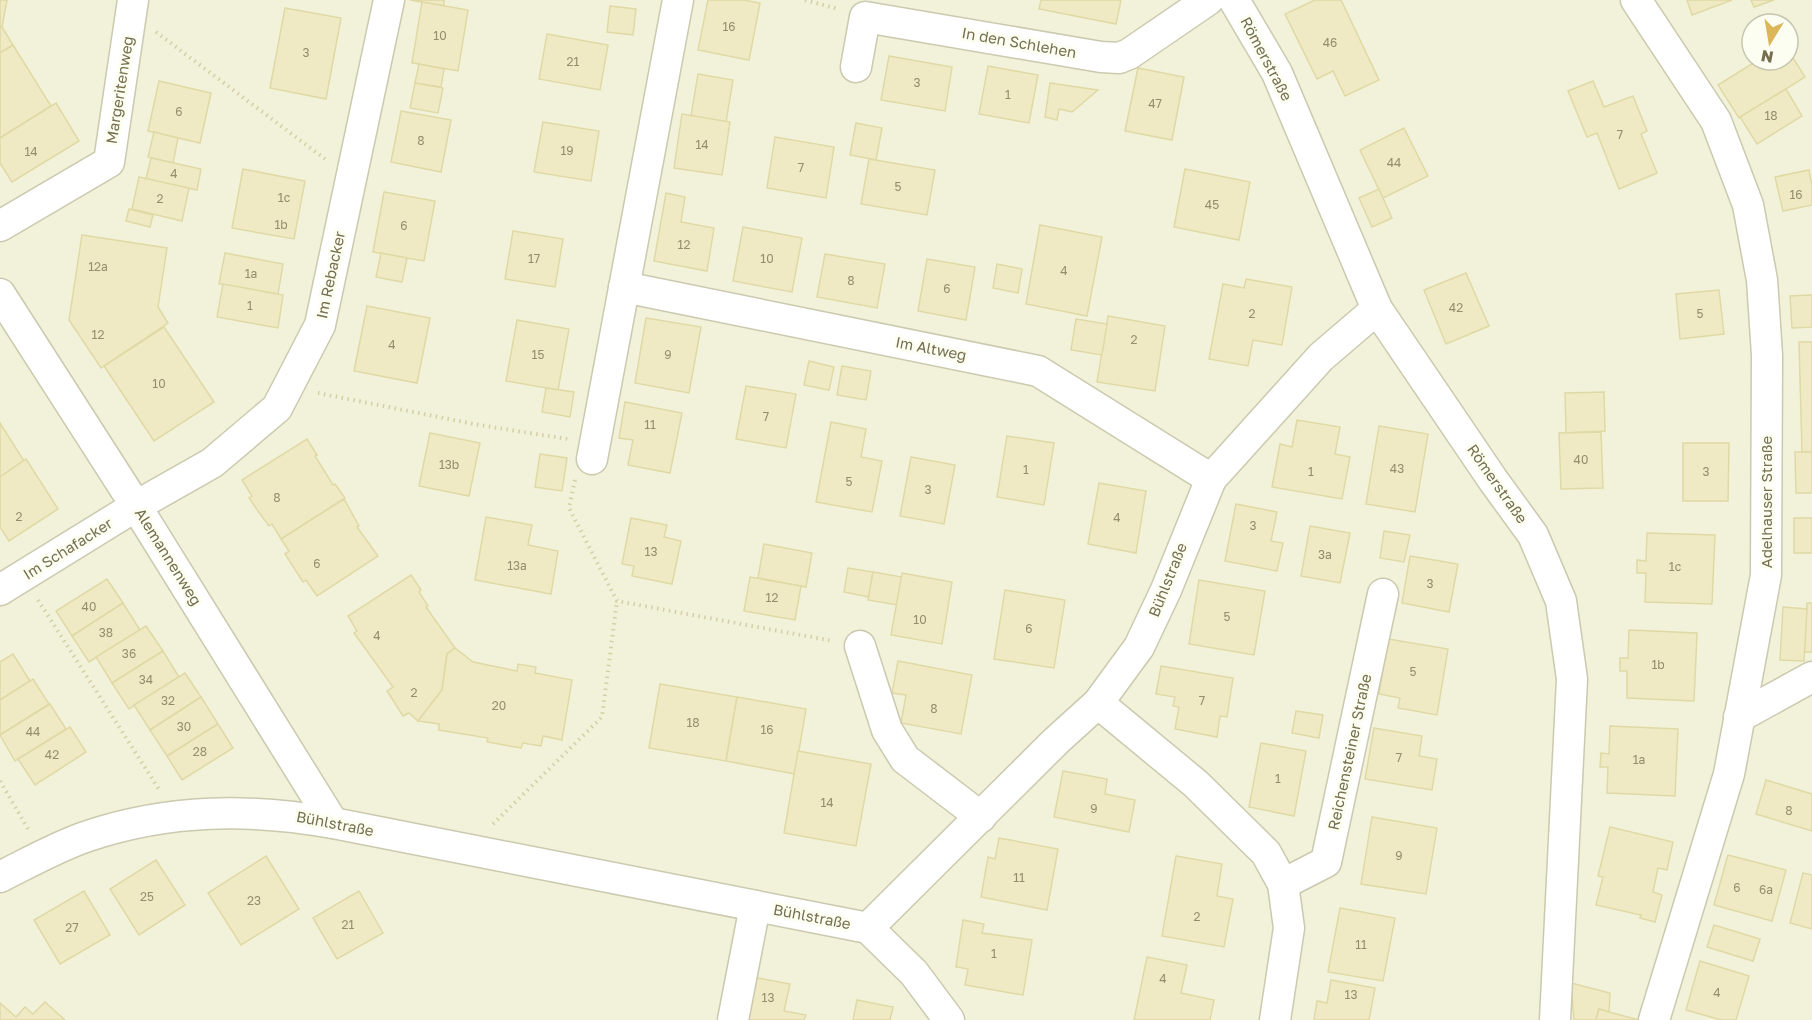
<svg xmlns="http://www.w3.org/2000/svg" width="1812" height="1020" font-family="'Golos Text',sans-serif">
<rect width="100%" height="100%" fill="#f9fbea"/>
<path fill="#f1f2d9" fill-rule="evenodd" d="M 0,0 L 1812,0 L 1812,1020 L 0,1020 ZM 1752,24 L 1788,24 L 1788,60 L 1752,60 Z"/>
<g fill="#efeac4" stroke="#e0d9a5" stroke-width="1.5">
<polygon points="0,0 7,0 2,27 0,27"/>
<polygon points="410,0 444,0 444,6"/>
<polygon points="708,0 743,0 760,3 749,60 698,50"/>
<polygon points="1041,0 1121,0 1116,24 1039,9"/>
<polygon points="1315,0 1341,0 1379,80 1345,96 1333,71 1317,79 1285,14"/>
<polygon points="1687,0 1732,0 1692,15"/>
<polygon points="1751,0 1774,0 1754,7"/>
<polygon points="422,2 468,10 458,71 412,63"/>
<polygon points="610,6 636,9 633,35 607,32"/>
<polygon points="285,8 341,18 326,99 270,88"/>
<polygon points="0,27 2,27 13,45 0,53"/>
<polygon points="547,34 608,45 600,90 539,79"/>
<polygon points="13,45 51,106 0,138 0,53"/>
<polygon points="1788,50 1805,77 1739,118 1718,85 1758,60 1788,60"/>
<polygon points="889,56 952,67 945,111 881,100"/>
<polygon points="419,64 444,69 441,87 415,83"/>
<polygon points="988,66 1038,75 1029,123 979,114"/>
<polygon points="1138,68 1184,77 1172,140 1125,131"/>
<polygon points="698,74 733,80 726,122 691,116"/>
<polygon points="159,81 211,93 200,143 148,131"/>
<polygon points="1593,81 1604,107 1633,96 1647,131 1641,134 1657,173 1619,189 1597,133 1587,137 1568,91"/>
<polygon points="415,83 443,88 438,113 410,108"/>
<polygon points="1050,83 1098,90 1072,112 1059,109 1057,120 1045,117"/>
<polygon points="1786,89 1802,116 1757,144 1740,117"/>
<polygon points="56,103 79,141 12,182 0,163 0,138"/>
<polygon points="401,111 451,120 441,172 391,162"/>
<polygon points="682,114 730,122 722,175 674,168"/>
<polygon points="543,122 599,131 591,181 534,172"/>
<polygon points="856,123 882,128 876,160 850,155"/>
<polygon points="1404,128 1428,176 1383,198 1360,150"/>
<polygon points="154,132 178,138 173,163 148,157"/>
<polygon points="775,137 834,147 826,198 767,188"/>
<polygon points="151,158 201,169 197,190 146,179"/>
<polygon points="869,159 935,170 927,215 861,204"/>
<polygon points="243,169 305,181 294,239 232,228"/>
<polygon points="1185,169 1250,182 1239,240 1174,227"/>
<polygon points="1809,170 1812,185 1812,205 1783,211 1775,177"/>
<polygon points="139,177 189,188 182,221 132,209"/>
<polygon points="1379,189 1392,218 1372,227 1359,198"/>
<polygon points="384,192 435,201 424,261 373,252"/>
<polygon points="666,193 685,197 681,222 714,228 707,271 654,261"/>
<polygon points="129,209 153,215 150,227 126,221"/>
<polygon points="1040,225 1102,237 1087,316 1026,304"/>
<polygon points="743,227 802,238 792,292 733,281"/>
<polygon points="513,231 563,239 555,287 505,279"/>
<polygon points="82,235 167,248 158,307 168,323 101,368 69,320"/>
<polygon points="225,253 283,264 278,294 219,284"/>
<polygon points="381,253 407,258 402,282 376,277"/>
<polygon points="825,254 885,264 877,308 817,297"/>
<polygon points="927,259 975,267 966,320 918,311"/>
<polygon points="997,264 1022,269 1018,293 993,288"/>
<polygon points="1466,273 1489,326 1446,344 1424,290"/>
<polygon points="1246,279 1292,287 1282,345 1253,340 1248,366 1209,359 1223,284 1244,288"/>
<polygon points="223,284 283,295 278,328 217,317"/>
<polygon points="1719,290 1724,334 1680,339 1676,294"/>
<polygon points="1812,295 1812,327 1792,328 1790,296"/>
<polygon points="367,306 430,318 417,383 354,371"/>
<polygon points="1108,316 1165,326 1155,391 1097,382"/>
<polygon points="646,318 701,327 689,393 635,383"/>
<polygon points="1076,319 1107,324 1102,355 1071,350"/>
<polygon points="517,320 569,329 558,390 506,381"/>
<polygon points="164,327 214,402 154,441 104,366"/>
<polygon points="1799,342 1812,342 1812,452 1802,452"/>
<polygon points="809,361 834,367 829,390 804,385"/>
<polygon points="842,366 871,371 866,400 837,395"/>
<polygon points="746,386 796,394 786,448 736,439"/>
<polygon points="546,388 574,392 570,417 542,412"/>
<polygon points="1604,392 1605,431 1566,433 1565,393"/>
<polygon points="625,402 682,413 670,473 628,465 633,440 619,438"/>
<polygon points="1297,420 1340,427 1335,454 1350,457 1342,499 1272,487 1280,444 1292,447"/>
<polygon points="831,422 866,429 861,457 882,461 872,512 816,502"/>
<polygon points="0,423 24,461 0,477"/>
<polygon points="1379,426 1428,434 1415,512 1366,504"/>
<polygon points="1601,432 1603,488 1561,489 1559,433"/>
<polygon points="430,433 480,443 469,496 419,486"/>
<polygon points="1007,436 1054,443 1044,505 997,497"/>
<polygon points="307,439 317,455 315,456 333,485 335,484 345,498 281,539 272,524 269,526 258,511 249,498 252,496 242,480"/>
<polygon points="1683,443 1729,443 1728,501 1683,501"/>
<polygon points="1795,452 1812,452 1812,493 1796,493"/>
<polygon points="540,454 567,458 562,491 535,487"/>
<polygon points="911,457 955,465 944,524 900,516"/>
<polygon points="26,459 58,509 9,541 0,527 0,477"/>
<polygon points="1099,483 1146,491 1136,553 1088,544"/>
<polygon points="344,499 359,526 357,527 378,556 317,596 306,580 303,582 285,554 289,551 281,539"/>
<polygon points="1236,504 1277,512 1271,541 1283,543 1277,571 1225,561"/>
<polygon points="486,517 532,525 528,545 558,551 551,594 475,580"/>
<polygon points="631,518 667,525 664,537 681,541 672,584 632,576 634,566 622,564"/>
<rect x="1794" y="518" width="18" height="35"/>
<polygon points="1310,526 1350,533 1340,583 1301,576"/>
<polygon points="1384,531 1410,535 1404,562 1380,558"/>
<polygon points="1647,533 1715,535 1712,604 1645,602 1646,573 1637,573 1637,560 1646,561"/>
<polygon points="764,544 812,553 806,587 758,578"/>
<polygon points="1410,556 1458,564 1449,612 1402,603"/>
<polygon points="848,568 873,572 869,597 844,592"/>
<polygon points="873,572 902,577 897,605 868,600"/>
<polygon points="902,573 952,582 942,644 891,635"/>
<polygon points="411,575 421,590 419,592 428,606 426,607 455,648 447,654 442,690 418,721 409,713 403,716 387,691 393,687 354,633 357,631 348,616"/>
<polygon points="750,577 801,586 795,620 744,611"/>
<polygon points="107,579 123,603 72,636 56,611"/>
<polygon points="1199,580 1265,591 1254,655 1189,644"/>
<polygon points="1005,590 1065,600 1054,668 994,659"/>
<polygon points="123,603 140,630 89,662 72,636"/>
<polygon points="1807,603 1812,603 1812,652 1804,652"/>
<polygon points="1783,607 1807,609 1804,661 1780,660"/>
<polygon points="146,626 163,651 112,683 96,657"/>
<polygon points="1629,630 1697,633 1694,701 1627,698 1627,671 1620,671 1620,658 1628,658"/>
<polygon points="1388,639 1448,649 1437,715 1398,708 1400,698 1379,694"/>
<polygon points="455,648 473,662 517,671 518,664 536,667 535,673 572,680 562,740 543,736 541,746 523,743 521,748 487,742 488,738 439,730 439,724 418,721 442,690 447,654"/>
<polygon points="163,651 179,677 129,709 112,683"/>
<polygon points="13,654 30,681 0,700 0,662"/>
<polygon points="898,661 972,675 961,734 901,723 906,695 892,693"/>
<polygon points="1161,666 1233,678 1227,717 1220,716 1217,737 1175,729 1179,707 1173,706 1175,697 1156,694"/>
<polygon points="185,673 201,697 150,730 134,705"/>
<polygon points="33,679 49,704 0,735 0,700"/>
<polygon points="660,684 737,697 726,761 649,748"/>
<polygon points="201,697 218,724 167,756 150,730"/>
<polygon points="737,697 806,709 795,774 726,761"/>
<polygon points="50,704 66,729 15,761 0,735"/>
<polygon points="1296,711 1323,715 1319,738 1292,733"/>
<polygon points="218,724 233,748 182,780 167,756"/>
<polygon points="1610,726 1678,729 1675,796 1607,793 1608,767 1600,767 1601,753 1609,754"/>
<polygon points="70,727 86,752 35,785 18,759"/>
<polygon points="1374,728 1422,736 1419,756 1437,759 1432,790 1365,779"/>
<polygon points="1261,743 1306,751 1294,816 1249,807"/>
<polygon points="798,751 871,764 856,846 784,833"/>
<polygon points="1063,771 1107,779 1105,794 1135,800 1129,832 1054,817"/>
<polygon points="1766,780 1812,794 1812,831 1756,814"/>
<polygon points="1372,817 1437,828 1426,894 1361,884"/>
<polygon points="1610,827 1673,842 1667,870 1658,868 1653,892 1662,895 1655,922 1640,918 1641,915 1596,905 1603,877 1598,876"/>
<polygon points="999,838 1058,849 1047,910 981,897 988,857 995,859"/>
<polygon points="1728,855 1786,870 1772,921 1714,905"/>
<polygon points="266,856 299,909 241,945 208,893"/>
<polygon points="1176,856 1222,864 1217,896 1233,899 1224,947 1162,936"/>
<polygon points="156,860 185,905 139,935 110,889"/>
<polygon points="1803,873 1812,875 1812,929 1790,923"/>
<polygon points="84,891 110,935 60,964 34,920"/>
<polygon points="359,891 383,933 337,959 313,918"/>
<polygon points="1340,908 1395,918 1383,981 1328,972"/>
<polygon points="963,920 984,924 982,933 1032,940 1023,995 965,985 968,969 956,967"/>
<polygon points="1714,925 1760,939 1753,961 1707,947"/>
<polygon points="1147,957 1187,965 1181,993 1214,1000 1210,1020 1134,1020"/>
<polygon points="1700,961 1749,976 1736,1020 1721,1020 1686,1010"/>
<polygon points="753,977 790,984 784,1011 806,1015 804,1020 744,1020"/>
<polygon points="1331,980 1375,988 1369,1020 1314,1020 1317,1001 1327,1003"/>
<polygon points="1571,983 1610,993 1609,1012 1599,1009 1596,1020 1574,1020"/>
<polygon points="857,1000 893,1007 890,1020 853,1020"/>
<polygon points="45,1002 65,1020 0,1020 0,1003 16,1017 25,1007 33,1014"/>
<polygon points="1599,1009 1609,1012 1639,1020 1596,1020"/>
</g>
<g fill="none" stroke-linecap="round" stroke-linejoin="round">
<defs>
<g id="minor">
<polyline points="1234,0 1277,73 1377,309 1493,480 1533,535 1561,601 1572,679 1555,1020"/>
<polyline points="1636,0 1716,121 1748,205 1762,280 1767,355 1766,575 1729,774 1654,1020"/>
<polyline points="856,67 865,17 1101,57 1119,58 1129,54 1208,0"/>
<polyline points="0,226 109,162 133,0"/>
<polyline points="624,287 1038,371 1211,479"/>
<polyline points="0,294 136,506 333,823"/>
<polyline points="592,459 678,0"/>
<polyline points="0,590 136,506 212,463 277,408 320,325 389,0"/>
<polyline points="860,646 887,730 905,759 981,817"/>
<polyline points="1098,703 1196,784 1266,853 1283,884 1289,928 1275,1020"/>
<polyline points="1739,717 1812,677"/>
<path d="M 0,877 C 28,863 58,846 88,836 C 169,809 249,808 333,823 L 868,928 L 1056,741 L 1098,703 L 1139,647 L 1166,590 L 1211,479 L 1321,357 L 1377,309"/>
<polyline points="1283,884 1326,862 1383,594"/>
<polyline points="868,928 914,973 949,1020"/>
<polyline points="733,1020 755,906"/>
</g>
</defs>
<use href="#minor" stroke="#cbc9ae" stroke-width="33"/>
<g stroke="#d4cfa6" stroke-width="4" stroke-dasharray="1.5 4.5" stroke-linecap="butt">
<polyline points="805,0 838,9"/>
<polyline points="156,32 325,159"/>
<polyline points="318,393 479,425 568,439"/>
<polyline points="575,480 569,508 617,601 833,641"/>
<polyline points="38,600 160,791"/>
<polyline points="0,781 28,829"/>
<polyline points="493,824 602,717 617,601"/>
</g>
<use href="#minor" stroke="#fff" stroke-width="30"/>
</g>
<g text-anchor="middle" stroke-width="6" stroke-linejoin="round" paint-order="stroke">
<g font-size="12" fill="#948e6c">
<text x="729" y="31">16</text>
<text x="440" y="40">10</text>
<text x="1330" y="47">46</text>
<text x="306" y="57">3</text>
<text x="573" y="66">21</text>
<text x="917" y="87">3</text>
<text x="1008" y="99">1</text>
<text x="1155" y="108">47</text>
<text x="179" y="116">6</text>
<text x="1771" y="120">18</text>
<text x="1620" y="139">7</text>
<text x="421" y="145">8</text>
<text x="702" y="149">14</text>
<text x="567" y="155">19</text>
<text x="31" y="156">14</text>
<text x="1394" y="167">44</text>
<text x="801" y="172">7</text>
<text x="174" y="178">4</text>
<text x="898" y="191">5</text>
<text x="1796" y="199">16</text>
<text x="284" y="202">1c</text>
<text x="160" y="203">2</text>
<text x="1212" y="209">45</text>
<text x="281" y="229">1b</text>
<text x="404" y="230">6</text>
<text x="684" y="249">12</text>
<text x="534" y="263">17</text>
<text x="767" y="263">10</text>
<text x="98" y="271">12a</text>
<text x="1064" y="275">4</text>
<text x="251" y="278">1a</text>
<text x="851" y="285">8</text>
<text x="947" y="293">6</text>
<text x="250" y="310">1</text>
<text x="1456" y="312">42</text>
<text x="1252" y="318">2</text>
<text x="1700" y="318">5</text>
<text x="98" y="339">12</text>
<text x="1134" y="344">2</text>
<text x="392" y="349">4</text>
<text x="538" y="359">15</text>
<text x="668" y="359">9</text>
<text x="159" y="388">10</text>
<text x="766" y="421">7</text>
<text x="650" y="429">11</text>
<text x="1581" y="464">40</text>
<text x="449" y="469">13b</text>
<text x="1397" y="473">43</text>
<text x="1026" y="474">1</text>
<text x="1311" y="476">1</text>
<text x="1706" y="476">3</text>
<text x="849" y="486">5</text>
<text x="928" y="494">3</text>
<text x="277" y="502">8</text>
<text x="19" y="521">2</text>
<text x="1117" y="522">4</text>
<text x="1253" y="530">3</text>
<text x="651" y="556">13</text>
<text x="1325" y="559">3a</text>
<text x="317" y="568">6</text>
<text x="517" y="570">13a</text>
<text x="1675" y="571">1c</text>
<text x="1430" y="588">3</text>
<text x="772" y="602">12</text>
<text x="89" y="611">40</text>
<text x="1227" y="621">5</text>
<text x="920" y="624">10</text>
<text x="1029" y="633">6</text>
<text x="106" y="637">38</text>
<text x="377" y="640">4</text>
<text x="129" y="658">36</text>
<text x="1658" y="669">1b</text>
<text x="1413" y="676">5</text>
<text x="146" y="684">34</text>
<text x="414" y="697">2</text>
<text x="168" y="705">32</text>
<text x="1202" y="705">7</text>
<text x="499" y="710">20</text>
<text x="934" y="713">8</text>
<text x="693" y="727">18</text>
<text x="184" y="731">30</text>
<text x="767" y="734">16</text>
<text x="33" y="736">44</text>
<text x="200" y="756">28</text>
<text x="52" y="759">42</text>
<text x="1399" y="762">7</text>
<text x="1639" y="764">1a</text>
<text x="1278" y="783">1</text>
<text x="827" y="807">14</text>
<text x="1094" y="813">9</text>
<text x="1789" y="815">8</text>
<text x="1399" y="860">9</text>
<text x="1019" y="882">11</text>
<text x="1737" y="892">6</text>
<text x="1766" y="894">6a</text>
<text x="147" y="901">25</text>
<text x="254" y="905">23</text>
<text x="1197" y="921">2</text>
<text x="348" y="929">21</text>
<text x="72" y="932">27</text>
<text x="1361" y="949">11</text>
<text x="994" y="958">1</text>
<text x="1163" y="983">4</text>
<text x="1717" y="997">4</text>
<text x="1351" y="999">13</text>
<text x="768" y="1002">13</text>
</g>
<g font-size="15" fill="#756f4f" stroke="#fcfef1">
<text transform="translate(1019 43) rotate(10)" y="5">In den Schlehen</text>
<text transform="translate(1266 59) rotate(62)" y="5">Römerstraße</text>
<text transform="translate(120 90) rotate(-81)" y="5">Margeritenweg</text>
<text transform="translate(331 275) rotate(-78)" y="5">Im Rebacker</text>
<text transform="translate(931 349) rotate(11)" y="5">Im Altweg</text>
<text transform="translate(1497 484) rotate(55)" y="5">Römerstraße</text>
<text transform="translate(1767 502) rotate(-90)" y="5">Adelhauser Straße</text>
<text transform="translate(68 549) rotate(-32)" y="5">Im Schafacker</text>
<text transform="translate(168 557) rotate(58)" y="5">Alemannenweg</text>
<text transform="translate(1168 580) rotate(-68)" y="5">Bühlstraße</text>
<text transform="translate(1350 752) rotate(-78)" y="5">Reichensteiner Straße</text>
<text transform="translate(335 824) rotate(11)" y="5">Bühlstraße</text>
<text transform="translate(812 917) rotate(11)" y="5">Bühlstraße</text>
</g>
</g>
<g transform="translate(1770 42) rotate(191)"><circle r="28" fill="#fcfef1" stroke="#c6c5b0" stroke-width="1.5"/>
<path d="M0-4.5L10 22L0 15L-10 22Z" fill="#dbb759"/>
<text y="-9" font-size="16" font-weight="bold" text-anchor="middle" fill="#756f4f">N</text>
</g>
</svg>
